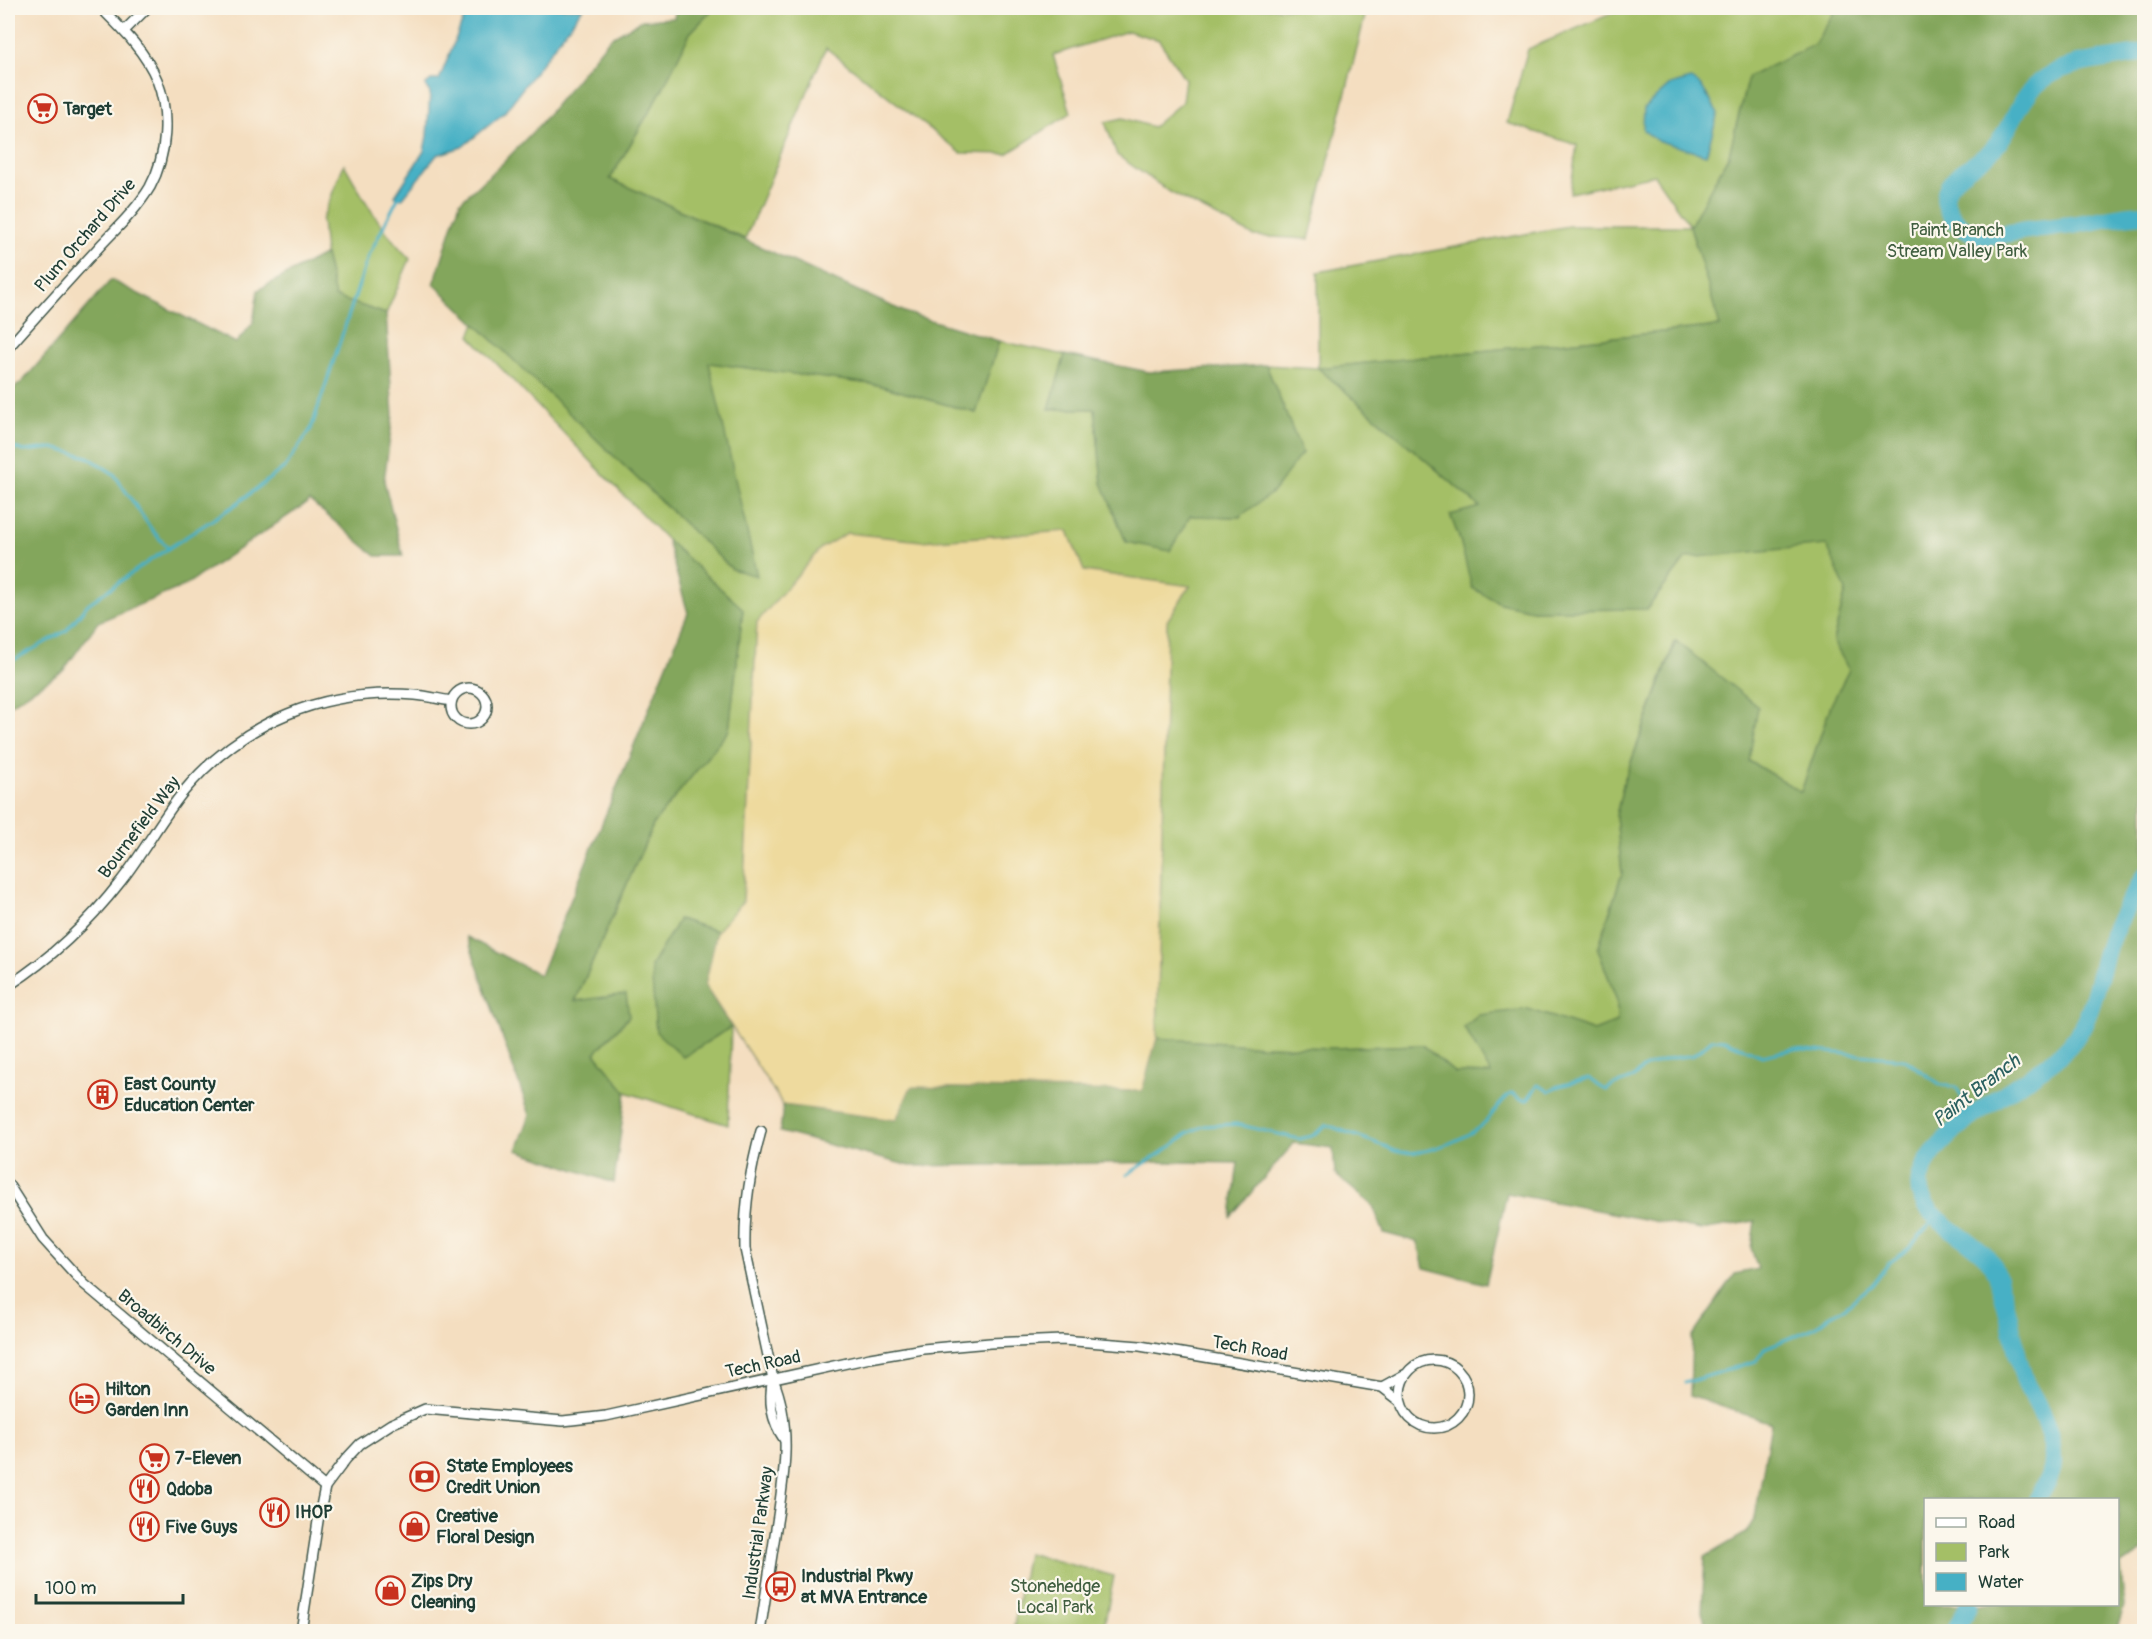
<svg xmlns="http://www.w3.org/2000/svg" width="2152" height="1639" font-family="Pangolin,sans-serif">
<rect width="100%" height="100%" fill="#fbf7ec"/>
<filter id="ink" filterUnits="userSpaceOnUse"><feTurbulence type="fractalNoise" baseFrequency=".0167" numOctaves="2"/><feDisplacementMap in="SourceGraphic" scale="12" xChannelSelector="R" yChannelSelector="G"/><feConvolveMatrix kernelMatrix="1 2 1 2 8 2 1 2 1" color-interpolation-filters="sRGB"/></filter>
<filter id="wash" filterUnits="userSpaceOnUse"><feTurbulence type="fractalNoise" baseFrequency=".008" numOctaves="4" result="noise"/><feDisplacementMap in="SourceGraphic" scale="24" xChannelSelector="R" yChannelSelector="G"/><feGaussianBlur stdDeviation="1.35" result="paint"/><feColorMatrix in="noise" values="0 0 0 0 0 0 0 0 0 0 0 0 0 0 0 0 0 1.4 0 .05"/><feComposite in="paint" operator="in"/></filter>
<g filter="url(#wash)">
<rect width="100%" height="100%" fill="#f4dec0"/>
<g fill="#a4bf66" stroke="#627e4d" stroke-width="1.5">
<polygon points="714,8 1367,8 1309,239 1254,236 1170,192 1117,155 1105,122 1123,118 1153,127 1182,102 1185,79 1159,40 1128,31 1053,55 1071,113 1007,154 961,153 826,48 745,239 610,179 662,90 690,33"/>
<polygon points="1620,8 1837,8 1814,45 1748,77 1729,155 1690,226 1721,326 1319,368 1480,507 1451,515 1460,540 1500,603 1533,610 1647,609 1686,558 1827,544 1846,590 2144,8 1926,1500 1926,1604 1883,1631 1866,693 1846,591 1833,641 1849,670 1831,705 1801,792 1749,761 1675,641 1624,781 1616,816 1622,873 1598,949 1617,1001 1617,1022 1594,1031 1528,1009 1464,1028 1492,1074 1455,1073 1422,1045 1334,1048 1262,1046 1157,1038 1167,621 1190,586 1084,571 1068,531 921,541 847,533 757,622 743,901 717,931 678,919 683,1057 731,1027 728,1125 626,1092 595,1053 629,1017 575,1002 654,823 729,730 743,609 667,540 470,336 475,323 732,569 756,575 708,362 878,385 976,413 999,341 1065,355 1049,409 1095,409 1102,483 1189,516 1240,517 1302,453 1266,365 1318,368 1318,272 1569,226 1690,226 1654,175 1570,193 1577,145 1507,123 1528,49 1618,11"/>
<path d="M 344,164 C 365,201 379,227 410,259 L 386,314 L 335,297 L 325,254 L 322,220 Z"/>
<polygon points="1027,1553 1114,1576 1103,1631 1013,1631"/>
</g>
<g fill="#83a65b" stroke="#517248" stroke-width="1.5" fill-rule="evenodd">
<polygon points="676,8 714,8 690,33 662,90 610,179 907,313 999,341 976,413 878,385 709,363 757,576 732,569 434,284 460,202 503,163 540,124 610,38 642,20 674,18"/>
<path d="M 1837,8 L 2144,8 L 2144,1550 L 2121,1565 L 2124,1606 L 2117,1629 L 2118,1631 L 1708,1631 L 1702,1612 L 1705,1557 L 1746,1533 L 1755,1518 L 1771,1423 L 1690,1396 L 1692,1337 L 1735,1274 L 1758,1269 L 1751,1248 L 1755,1221 L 1701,1230 L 1507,1193 L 1486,1284 L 1424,1268 L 1418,1242 L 1384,1233 L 1373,1206 L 1335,1174 L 1333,1148 L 1294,1143 L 1231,1216 L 1238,1163 L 1177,1162 L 910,1166 L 780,1132 L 783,1105 L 896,1120 L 910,1087 L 1141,1091 L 1157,1038 L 1262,1046 L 1334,1048 L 1422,1045 L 1455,1073 L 1491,1074 L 1464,1027 L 1479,1015 L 1528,1009 L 1594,1031 L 1617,1022 L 1617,1001 L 1598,949 L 1622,873 L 1616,816 L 1624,781 L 1676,641 L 1758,707 L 1749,761 L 1801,792 L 1831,705 L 1849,670 L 1833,641 L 1846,591 L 1827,545 L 1686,558 L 1647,609 L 1533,610 L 1500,603 L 1472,588 L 1460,540 L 1450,515 L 1480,507 L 1318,368 L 1720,326 L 1690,226 L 1729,155 L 1748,77 L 1814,45 ZM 1926,1500 L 2118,1500 L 2118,1604 L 1926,1604 Z"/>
<polygon points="325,254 335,297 386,314 393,415 384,481 403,556 376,556 310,501 184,586 98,622 63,671 8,706 8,393 23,381 111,280 236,343 253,323 258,290"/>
<polygon points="1065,355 1149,372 1266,365 1302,453 1273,492 1239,517 1190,516 1170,551 1126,542 1102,483 1095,409 1049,409"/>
<polygon points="667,540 743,609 729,730 654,823 575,1001 626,994 629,1016 595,1053 626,1092 614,1183 517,1150 530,1115 467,937 540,975 688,613"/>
<polygon points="679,919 717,931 705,986 731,1027 683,1057 656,1032 651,966"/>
</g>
<polygon fill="#eeda9e" stroke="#868c69" stroke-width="1.5" points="1068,531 1084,571 1190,586 1167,621 1157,1038 1142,1091 911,1087 896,1120 783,1105 705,986 717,931 743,901 757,622 821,548 847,533 921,541"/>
<g fill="#46b0c5" stroke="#32767c" stroke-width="1.5">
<polygon points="468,8 583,8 504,113 462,147 437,155 402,199 397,198 395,196 424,151 427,136 430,93 426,87 426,84 431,80 439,80"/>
<polygon points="1691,79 1702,87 1718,113 1706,155 1656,140 1643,130 1644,108 1670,85"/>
</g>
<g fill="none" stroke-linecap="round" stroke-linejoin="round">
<g stroke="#46b0c5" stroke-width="3">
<polyline points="8,446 24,451 53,448 88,457 114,474 152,530 168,548"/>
<polyline points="8,663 66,631 88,604 149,561 235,505 285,467 311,429 368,257 399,196"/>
<path d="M 1127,1175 L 1173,1145 L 1188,1133 L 1204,1126 L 1236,1124 L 1299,1139 L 1312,1136 L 1327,1125 L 1387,1147 C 1410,1163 1464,1141 1483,1124 C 1494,1114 1500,1101 1512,1093 L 1520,1099 L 1527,1100 L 1538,1085 L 1549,1091 L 1556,1087 L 1589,1078 C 1595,1082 1600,1088 1607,1090 C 1612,1083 1621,1084 1629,1080 C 1634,1078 1636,1074 1640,1071 C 1651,1062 1678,1056 1692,1056 L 1713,1039 L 1724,1040 L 1762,1056 L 1794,1049 L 1904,1059 L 1941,1085 L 1956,1087 L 1962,1097 L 1960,1105 L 1967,1121"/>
<polyline points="1685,1383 1756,1361 1765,1348 1816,1327 1828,1317 1844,1308 1872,1285 1889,1263 1908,1249 1936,1217"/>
</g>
<g stroke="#46b0c5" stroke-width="18">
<path d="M 2144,52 C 2114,61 2080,58 2052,74 C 2017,93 2017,122 1994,148 C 1978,167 1927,181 1952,216 C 1958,225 1971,234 1982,235 C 1996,237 2013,232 2027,230 C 2042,228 2057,227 2072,225 C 2097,221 2120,215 2144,214"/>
<path d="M 2037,1500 C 2045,1486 2054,1474 2053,1458 C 2053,1440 2044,1418 2036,1402 C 2032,1394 2026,1387 2024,1378 C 2014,1348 2011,1316 2000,1286 C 1998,1278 1996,1268 1990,1261 C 1972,1237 1912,1216 1920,1179 C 1931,1130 2023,1086 2060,1055 C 2097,1023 2095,976 2112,936 C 2121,916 2133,895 2144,877"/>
<polyline points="1955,1632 1969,1604"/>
</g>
</g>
</g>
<g filter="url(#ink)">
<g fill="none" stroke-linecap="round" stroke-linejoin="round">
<defs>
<g id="minor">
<polyline points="124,31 147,8"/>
<path d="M 8,348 C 38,314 69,280 100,246 C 117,228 137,209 150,187 C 167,156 170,113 157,80 C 145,51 122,29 101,8"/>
<circle cx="469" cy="706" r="18"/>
<path d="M 8,986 C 50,959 90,921 121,881 C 144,852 161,819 184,791 C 243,721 324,688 415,695 C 427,696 439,699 451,701"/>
<polyline points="8,1184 43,1239 84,1284 325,1487"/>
<circle cx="1434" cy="1394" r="34"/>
<path d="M 773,1379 C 768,1401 771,1420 784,1439"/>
<polyline points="1382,1387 1404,1375"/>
<polyline points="301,1632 318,1521 325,1487 346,1459 360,1444 391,1424 425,1409 563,1421 606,1416 870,1358 923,1349 990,1343 1062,1340 1140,1346 1382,1387 1400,1401"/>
<path d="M 760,1632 C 765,1599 770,1567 775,1535 C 783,1483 794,1429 773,1379 L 745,1249 C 744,1208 750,1170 761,1131"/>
<polyline points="1179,1632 1179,1631"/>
</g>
</defs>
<use href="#minor" stroke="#3f5549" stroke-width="12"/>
<use href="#minor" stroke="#fff" stroke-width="9"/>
</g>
</g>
<defs>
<symbol id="supermarket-ring" viewBox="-11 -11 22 22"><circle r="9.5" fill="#fbf7ec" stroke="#c8321e" stroke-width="1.5"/><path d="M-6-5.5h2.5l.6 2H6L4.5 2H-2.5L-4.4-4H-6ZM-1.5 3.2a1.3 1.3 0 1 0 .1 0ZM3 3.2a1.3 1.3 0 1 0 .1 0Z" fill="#c8321e"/></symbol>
<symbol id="building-ring" viewBox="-11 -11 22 22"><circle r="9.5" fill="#fbf7ec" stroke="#c8321e" stroke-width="1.5"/><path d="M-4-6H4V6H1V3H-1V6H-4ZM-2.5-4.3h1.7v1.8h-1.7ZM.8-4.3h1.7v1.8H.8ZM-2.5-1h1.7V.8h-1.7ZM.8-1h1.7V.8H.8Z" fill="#c8321e"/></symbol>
<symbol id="hotel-ring" viewBox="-11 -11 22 22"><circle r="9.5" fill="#fbf7ec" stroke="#c8321e" stroke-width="1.5"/><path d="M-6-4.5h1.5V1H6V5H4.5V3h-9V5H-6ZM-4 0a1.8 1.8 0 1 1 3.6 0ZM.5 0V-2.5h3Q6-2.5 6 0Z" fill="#c8321e"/></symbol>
<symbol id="bank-ring" viewBox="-11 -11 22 22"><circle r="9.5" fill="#fbf7ec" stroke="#c8321e" stroke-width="1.5"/><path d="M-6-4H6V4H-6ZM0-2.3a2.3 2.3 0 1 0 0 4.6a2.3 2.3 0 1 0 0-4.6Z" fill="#c8321e"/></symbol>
<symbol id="restaurant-ring" viewBox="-11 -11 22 22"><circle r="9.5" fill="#fbf7ec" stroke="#c8321e" stroke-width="1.5"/><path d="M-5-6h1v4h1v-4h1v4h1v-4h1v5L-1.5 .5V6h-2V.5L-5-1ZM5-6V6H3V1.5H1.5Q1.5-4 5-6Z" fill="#c8321e"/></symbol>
<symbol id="shop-ring" viewBox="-11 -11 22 22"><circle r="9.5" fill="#fbf7ec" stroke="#c8321e" stroke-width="1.5"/><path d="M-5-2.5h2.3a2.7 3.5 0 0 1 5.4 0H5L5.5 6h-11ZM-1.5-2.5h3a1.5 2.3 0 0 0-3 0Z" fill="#c8321e"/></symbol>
<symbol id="bus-ring" viewBox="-11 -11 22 22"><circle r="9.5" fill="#fbf7ec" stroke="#c8321e" stroke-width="1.5"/><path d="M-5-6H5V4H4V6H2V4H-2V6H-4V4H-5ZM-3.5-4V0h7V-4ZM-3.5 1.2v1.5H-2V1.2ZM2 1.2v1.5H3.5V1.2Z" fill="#c8321e"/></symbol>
</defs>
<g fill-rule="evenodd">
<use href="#supermarket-ring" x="26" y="92" width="33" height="33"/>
<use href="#building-ring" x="86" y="1078" width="33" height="33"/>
<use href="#hotel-ring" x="68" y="1382" width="33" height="33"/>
<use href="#supermarket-ring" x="138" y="1442" width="33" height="33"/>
<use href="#bank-ring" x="408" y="1460" width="33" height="33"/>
<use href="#restaurant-ring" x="128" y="1472" width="33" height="33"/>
<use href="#restaurant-ring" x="258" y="1496" width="33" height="33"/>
<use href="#shop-ring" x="398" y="1510" width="33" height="33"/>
<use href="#restaurant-ring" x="128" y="1510" width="33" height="33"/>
<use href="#bus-ring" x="764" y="1570" width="33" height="33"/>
<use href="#shop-ring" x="374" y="1574" width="33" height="33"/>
</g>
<g text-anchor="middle" stroke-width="4.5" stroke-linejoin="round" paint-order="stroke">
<g font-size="18" font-weight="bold" fill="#1f3d34" stroke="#fbf7ec" text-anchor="start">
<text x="63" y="115">Target</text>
<text x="124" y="1090">East County<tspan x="124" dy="21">Education Center</tspan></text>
<text x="105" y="1395">Hilton<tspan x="105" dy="21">Garden Inn</tspan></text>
<text x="175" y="1464">7-Eleven</text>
<text x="446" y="1472">State Employees<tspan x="446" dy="21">Credit Union</tspan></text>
<text x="166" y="1495">Qdoba</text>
<text x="295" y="1518">IHOP</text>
<text x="436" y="1522">Creative<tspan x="436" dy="21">Floral Design</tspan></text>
<text x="165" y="1533">Five Guys</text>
<text x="801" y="1582">Industrial Pkwy<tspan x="801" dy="21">at MVA Entrance</tspan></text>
<text x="411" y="1587">Zips Dry<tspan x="411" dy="21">Cleaning</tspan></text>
</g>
<g font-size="18" fill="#405e40" stroke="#fbf7ec">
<text x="1957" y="236">Paint Branch<tspan x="1957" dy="21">Stream Valley Park</tspan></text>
<text x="1055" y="1592">Stonehedge<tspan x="1055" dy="21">Local Park</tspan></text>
</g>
<g font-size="18" fill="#1f3d34" stroke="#fbf7ec">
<text transform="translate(85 235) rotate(-49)" y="6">Plum Orchard Drive</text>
<text transform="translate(139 827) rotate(-53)" y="6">Bournefield Way</text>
<text transform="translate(167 1332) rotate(40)" y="6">Broadbirch Drive</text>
<text transform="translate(1250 1348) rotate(10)" y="6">Tech Road</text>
<text transform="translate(763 1364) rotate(-12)" y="6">Tech Road</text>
<text transform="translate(758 1533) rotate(-82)" y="6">Industrial Parkway</text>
</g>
<g font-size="20" font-style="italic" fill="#2b6060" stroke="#fbf7ec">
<text transform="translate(1976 1090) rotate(-38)" y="7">Paint Branch</text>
</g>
</g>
<rect width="2152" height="1639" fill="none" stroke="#fbf7ec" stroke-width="30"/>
<rect x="1924" y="1498" width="195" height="108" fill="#fbf7ec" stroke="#a3ada2" stroke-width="1.5"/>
<rect x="1936" y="1518" width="30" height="9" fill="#ffffff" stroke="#a3ada2" stroke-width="1.5"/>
<text x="1978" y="1528" font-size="18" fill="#1f3d34">Road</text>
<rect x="1936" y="1543" width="30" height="18" fill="#a4bf66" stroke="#a3ada2" stroke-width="1.5"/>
<text x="1978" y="1558" font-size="18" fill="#1f3d34">Park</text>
<rect x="1936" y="1573" width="30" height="18" fill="#46b0c5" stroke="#a3ada2" stroke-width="1.5"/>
<text x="1978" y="1588" font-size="18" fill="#1f3d34">Water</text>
<path d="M36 1594v9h147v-9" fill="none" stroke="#1f3d34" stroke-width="3"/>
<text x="45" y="1594" font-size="18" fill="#1f3d34" stroke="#fbf7ec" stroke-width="4.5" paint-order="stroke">100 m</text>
</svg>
